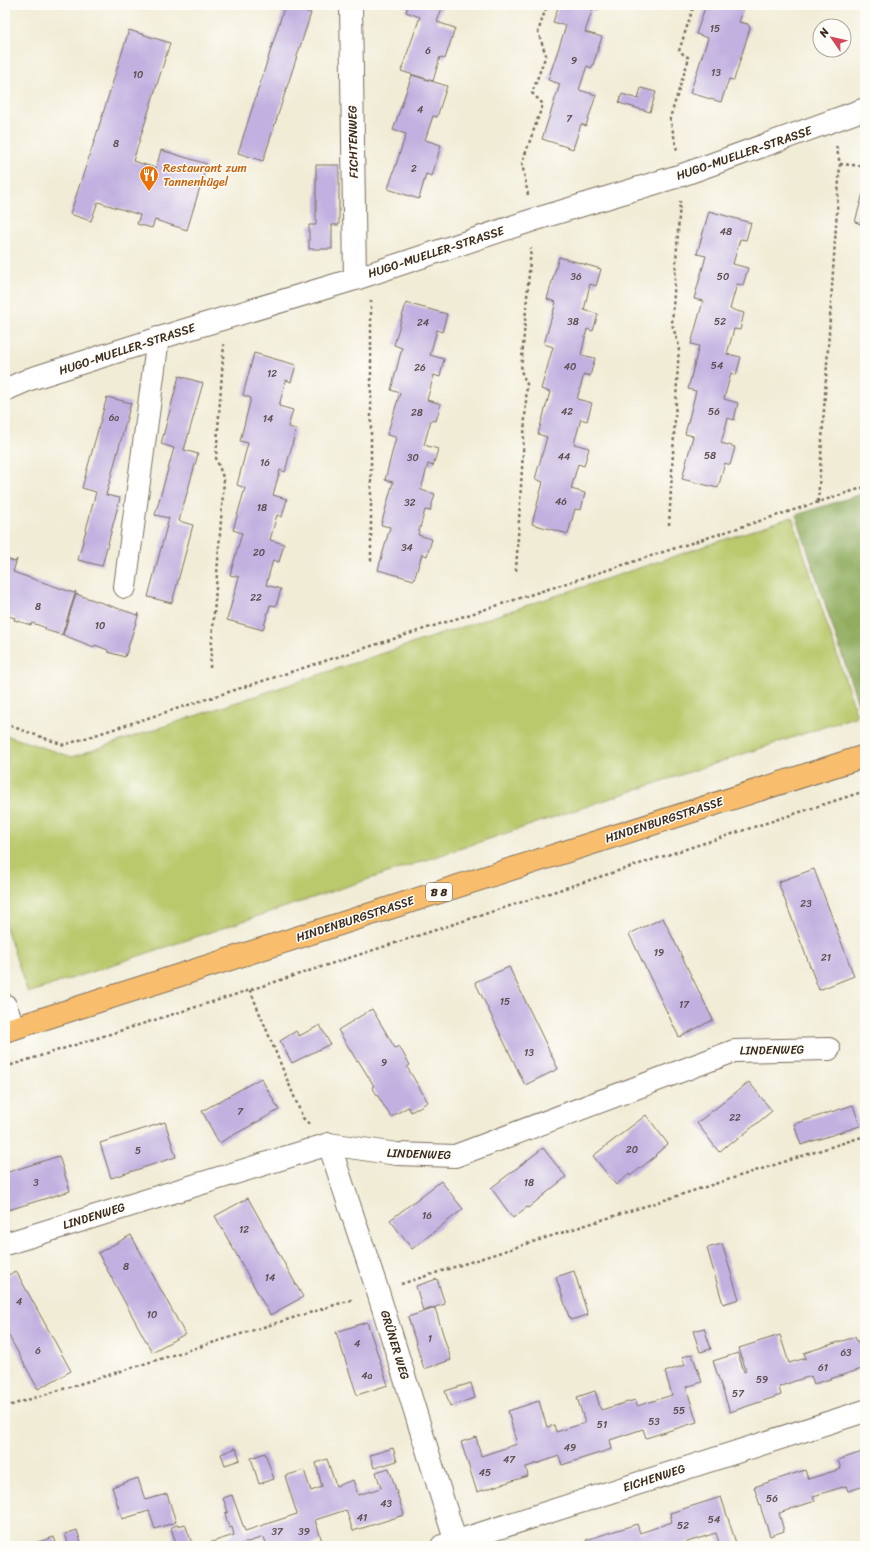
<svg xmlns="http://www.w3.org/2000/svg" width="870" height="1551" font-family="Sriracha,sans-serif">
<rect width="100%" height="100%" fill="#fdfcf7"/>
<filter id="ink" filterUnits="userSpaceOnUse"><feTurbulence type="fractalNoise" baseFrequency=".025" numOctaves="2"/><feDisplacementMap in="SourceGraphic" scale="8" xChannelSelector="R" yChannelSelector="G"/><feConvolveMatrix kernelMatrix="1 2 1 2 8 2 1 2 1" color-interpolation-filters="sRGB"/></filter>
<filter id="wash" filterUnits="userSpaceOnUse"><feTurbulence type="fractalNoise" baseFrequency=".012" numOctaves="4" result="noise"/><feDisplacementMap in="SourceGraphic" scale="16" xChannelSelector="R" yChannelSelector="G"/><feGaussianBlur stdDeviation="0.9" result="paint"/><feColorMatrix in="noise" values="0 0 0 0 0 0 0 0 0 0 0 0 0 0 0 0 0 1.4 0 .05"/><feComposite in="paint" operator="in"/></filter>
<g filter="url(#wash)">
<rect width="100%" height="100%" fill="#f1ecd6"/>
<polygon fill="#b9c96c" stroke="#7a7a45" points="792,517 857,716 28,993 5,925 5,735 72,757"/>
<polygon fill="#92ad60" stroke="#666c3f" points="865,493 865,715 862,716 796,515"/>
<g id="blocks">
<g fill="#c1b0e0">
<polygon points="285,5 311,13 263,161 238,153"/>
<polygon points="408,5 443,5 437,22 455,28 445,59 440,57 433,81 401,71 420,17 406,12"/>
<polygon points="559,5 599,5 598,10 593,8 585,32 602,37 592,68 587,66 579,90 596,95 586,126 581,124 573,149 542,139 560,84 548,80 566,26 553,22"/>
<polygon points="706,5 745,5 739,22 748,24 750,28 734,80 729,79 721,102 690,93 708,38 696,34"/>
<polygon points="129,30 170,43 133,161 156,168 161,150 207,164 187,230 155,220 152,228 137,224 140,215 98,202 91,221 70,214 95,139"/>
<polygon points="412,75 447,86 437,117 433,116 425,140 441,145 432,176 426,174 419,199 388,189 406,134 393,130"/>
<polygon points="641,88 656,92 650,112 619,103 622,94 638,99"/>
<polygon points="316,165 339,165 339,225 332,225 332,249 309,249 309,225 316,225"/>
<polygon points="865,186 865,225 855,222"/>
<polygon points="709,211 751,223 746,240 740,239 733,264 748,268 743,285 737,284 730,309 744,313 740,330 734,329 727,354 741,357 736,375 731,373 724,399 738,403 734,420 728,418 721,443 735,447 730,465 725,463 718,488 682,479 693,436 685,434 696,391 688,389 699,346 691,344 703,301 694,299 706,256 697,254"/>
<polygon points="559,257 601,269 596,286 590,284 584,310 598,314 593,331 587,329 581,355 595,358 590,376 584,374 577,399 592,403 587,421 581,419 574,444 589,448 584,466 578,464 571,489 585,493 581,510 575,509 568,534 532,524 543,482 535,479 547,437 538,434 550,392 541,389 553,347 544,344 556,302 547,299"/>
<polygon points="406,303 447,314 442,332 437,330 430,355 444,359 440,377 434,375 427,400 441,404 436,421 431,420 424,445 438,449 433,466 428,464 421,490 435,494 430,511 425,510 418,535 432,539 427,556 422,554 414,580 378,570 390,527 381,525 393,482 385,480 396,437 387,435 400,393 391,390 402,348 394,345"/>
<polygon points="254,353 296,365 291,382 286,380 279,406 293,410 288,427 296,429 285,472 280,470 273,495 287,499 282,517 277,515 270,540 284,544 279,562 273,560 266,585 281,589 276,606 270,605 263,630 227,620 239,577 230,575 242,533 233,530 245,488 237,485 248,443 240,441 251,398 243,395"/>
<polygon points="179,376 203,383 184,450 198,454 179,521 193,525 172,603 148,597 169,518 155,515 174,448 161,444"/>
<polygon points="107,397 131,403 106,495 120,498 102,566 78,560 96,492 82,488"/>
<polygon points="5,558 15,562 17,559 13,572 74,593 76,591 62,635 45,630 46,628 38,625 32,623 31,625 14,620 15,618 5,615"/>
<polygon points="76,594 137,615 139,613 125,657 108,652 108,650 95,645 94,647 63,635"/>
<polygon points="814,869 854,976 819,990 778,882"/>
<polygon points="663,918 713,1020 679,1037 629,934"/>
<polygon points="509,967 558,1069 525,1085 475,982"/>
<polygon points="372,1009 395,1048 399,1046 410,1065 407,1067 428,1102 411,1112 408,1107 391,1117 372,1087 374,1086 358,1060 357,1061 338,1030"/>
<polygon points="320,1025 330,1044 292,1063 280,1041 296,1031 299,1036"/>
<polygon points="261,1078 279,1110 219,1143 202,1111"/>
<polygon points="749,1082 772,1111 733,1143 732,1141 719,1152 697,1123"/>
<polygon points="853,1105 860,1126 801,1145 794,1124"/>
<polygon points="646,1115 668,1144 655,1155 656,1156 630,1176 629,1174 616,1185 593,1156"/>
<polygon points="165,1122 176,1157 111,1178 100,1143"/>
<polygon points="543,1148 566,1177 528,1208 527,1207 513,1218 491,1188"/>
<polygon points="59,1156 70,1191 5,1211 5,1173"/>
<polygon points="441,1181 463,1209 412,1249 390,1220"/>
<polygon points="248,1198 303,1297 270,1315 215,1216"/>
<polygon points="131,1235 185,1334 152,1352 98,1253"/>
<polygon points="722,1244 739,1299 723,1304 707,1248"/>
<polygon points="16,1271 71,1371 38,1389 5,1329 5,1277"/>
<polygon points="574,1271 588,1315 570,1320 556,1277"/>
<polygon points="437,1279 445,1304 423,1311 416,1286"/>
<polygon points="435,1308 451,1360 424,1369 408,1317"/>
<polygon points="367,1322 388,1385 357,1395 336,1332"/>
<polygon points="704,1328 711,1349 700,1352 693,1331"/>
<polygon points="780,1335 789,1363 806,1358 804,1353 829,1345 855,1337 857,1342 865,1339 865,1358 862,1359 865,1368 814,1384 811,1376 795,1381 779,1387 781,1395 730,1412 713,1361 738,1353 744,1372 746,1371 739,1348"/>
<polygon points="692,1354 702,1382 686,1387 697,1422 646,1438 643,1429 610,1440 612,1449 562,1465 559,1456 542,1462 526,1467 528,1476 477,1492 461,1442 476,1437 481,1456 517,1444 508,1411 539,1401 547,1427 554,1425 556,1432 585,1423 577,1397 595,1391 601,1410 635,1400 637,1406 672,1395 665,1372 685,1365 682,1357"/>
<polygon points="471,1383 475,1398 450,1406 445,1391"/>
<polygon points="236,1448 240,1460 225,1465 221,1454"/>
<polygon points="393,1448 397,1461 374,1468 370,1455"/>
<polygon points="865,1451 865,1486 848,1491 846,1486 830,1491 813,1496 815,1501 779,1513 784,1531 770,1536 754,1487 805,1470 808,1479 841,1469 838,1460"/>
<polygon points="265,1453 274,1479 259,1484 251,1458"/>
<polygon points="327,1459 336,1486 353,1480 358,1495 381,1488 376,1472 389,1468 404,1515 353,1531 346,1510 315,1520 322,1541 306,1546 267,1546 264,1537 235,1546 199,1546 234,1535 232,1527 229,1528 225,1513 228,1512 223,1498 232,1495 245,1531 297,1514 285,1476 304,1470 311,1491 322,1487 316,1463"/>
<polygon points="138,1478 145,1500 167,1494 176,1522 155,1529 149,1511 122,1519 112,1487"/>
<polygon points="721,1497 737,1546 720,1546 716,1533 681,1544 682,1546 588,1546 586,1540 637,1524 640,1533 672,1522 670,1513"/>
<polygon points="865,1508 865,1524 860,1509"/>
<polygon points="178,1524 178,1526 185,1524 193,1546 177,1546 171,1528"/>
<polygon points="77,1530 82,1546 59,1546 68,1543 65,1534"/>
<polygon points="54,1537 57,1546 36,1546 35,1543"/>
</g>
</g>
</g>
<g filter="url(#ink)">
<use href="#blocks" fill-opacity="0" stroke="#7b6e5e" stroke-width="1"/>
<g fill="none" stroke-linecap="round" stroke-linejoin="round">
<defs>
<g id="minor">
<polyline points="351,5 355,279"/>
<polyline points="5,390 30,379 182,331 355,279 533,220 682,175 865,109"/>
<polyline points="125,587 158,338"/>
<polyline points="5,1005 14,1028"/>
<polyline points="329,1144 378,1292 457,1546"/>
<polyline points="5,1244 329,1144 397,1154 455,1156 734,1051 829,1049"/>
<polyline points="442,1546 865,1411"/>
</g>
<polyline id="major" points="5,1031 865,756"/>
</defs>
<use href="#minor" stroke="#7b6e5e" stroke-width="24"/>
<use href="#major" stroke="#7b6e5e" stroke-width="24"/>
<g stroke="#7b6e5e" stroke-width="2.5" stroke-dasharray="3 3" stroke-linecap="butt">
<polyline points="677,150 670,118 689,58 679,51 694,5"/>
<polyline points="840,164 865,166"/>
<polyline points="528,195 522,163 543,104 532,93 546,55 538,32 547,5"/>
<polyline points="371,300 371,564"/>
<polyline points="818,502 840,164 836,145"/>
<polyline points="669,525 679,346 672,324 680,201"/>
<polyline points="516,571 527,384 521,371 531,248"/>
<polyline points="210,668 224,480 216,458 224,344"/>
<polyline points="5,724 64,745 865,487"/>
<polyline points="250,990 303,1118 309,1124"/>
<polyline points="5,1067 250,990 865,791"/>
<polyline points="401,1284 865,1136"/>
<polyline points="5,1407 354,1299"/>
</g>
<use href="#minor" stroke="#fff" stroke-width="22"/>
<use href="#major" stroke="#f9be6d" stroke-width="22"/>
</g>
</g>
<defs>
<symbol id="restaurant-pin" viewBox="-11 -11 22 30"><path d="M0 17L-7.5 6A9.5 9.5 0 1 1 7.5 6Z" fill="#e8710a" stroke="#fdfcf7"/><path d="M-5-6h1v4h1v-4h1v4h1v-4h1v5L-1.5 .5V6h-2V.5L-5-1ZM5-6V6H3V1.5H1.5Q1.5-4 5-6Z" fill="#fff"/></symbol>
</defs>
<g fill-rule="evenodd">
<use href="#restaurant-pin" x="138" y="164" width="22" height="30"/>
</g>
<g text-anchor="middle" stroke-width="3" stroke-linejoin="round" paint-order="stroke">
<g font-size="10" fill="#5c4c4e">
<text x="715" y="32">15</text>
<text x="428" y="54">6</text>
<text x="574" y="64">9</text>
<text x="716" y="76">13</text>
<text x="138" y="78">10</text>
<text x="420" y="113">4</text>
<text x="569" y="122">7</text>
<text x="116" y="147">8</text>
<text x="414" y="172">2</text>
<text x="726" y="235">48</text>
<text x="576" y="280">36</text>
<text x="723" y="280">50</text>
<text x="573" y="325">38</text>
<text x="720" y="325">52</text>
<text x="423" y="326">24</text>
<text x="717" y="369">54</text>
<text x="570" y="370">40</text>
<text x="420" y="371">26</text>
<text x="272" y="377">12</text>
<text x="567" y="415">42</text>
<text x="714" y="415">56</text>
<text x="417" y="416">28</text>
<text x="114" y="421">6a</text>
<text x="268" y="422">14</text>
<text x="710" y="459">58</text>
<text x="564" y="460">44</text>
<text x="413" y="461">30</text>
<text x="265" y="466">16</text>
<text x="561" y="505">46</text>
<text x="410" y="506">32</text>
<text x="262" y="511">18</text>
<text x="407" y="551">34</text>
<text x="259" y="556">20</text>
<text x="256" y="601">22</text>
<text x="38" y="610">8</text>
<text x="100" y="629">10</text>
<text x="806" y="907">23</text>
<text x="659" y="956">19</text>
<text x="826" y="961">21</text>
<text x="505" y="1005">15</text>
<text x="684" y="1008">17</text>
<text x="529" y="1056">13</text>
<text x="384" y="1066">9</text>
<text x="240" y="1115">7</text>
<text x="735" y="1121">22</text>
<text x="632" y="1153">20</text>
<text x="138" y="1154">5</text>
<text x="36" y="1186">3</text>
<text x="529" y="1186">18</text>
<text x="427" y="1219">16</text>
<text x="244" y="1233">12</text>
<text x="126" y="1270">8</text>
<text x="270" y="1281">14</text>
<text x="19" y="1305">4</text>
<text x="152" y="1318">10</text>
<text x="430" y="1342">1</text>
<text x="357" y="1347">4</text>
<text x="38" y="1354">6</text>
<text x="846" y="1356">63</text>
<text x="823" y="1371">61</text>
<text x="367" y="1379">4a</text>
<text x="762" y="1383">59</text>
<text x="738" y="1397">57</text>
<text x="679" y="1414">55</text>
<text x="654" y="1425">53</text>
<text x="602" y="1428">51</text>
<text x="570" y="1451">49</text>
<text x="509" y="1463">47</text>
<text x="485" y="1476">45</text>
<text x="772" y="1502">56</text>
<text x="386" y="1507">43</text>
<text x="362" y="1521">41</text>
<text x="714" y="1523">54</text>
<text x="683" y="1529">52</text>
<text x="277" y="1535">37</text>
<text x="304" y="1535">39</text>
</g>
<rect fill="#fdfcf7" stroke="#75695f" stroke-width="1" x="426" y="883" width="26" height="18" rx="3"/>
<g font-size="11" font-weight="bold" fill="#3b2a1e">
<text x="439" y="896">B 8</text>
</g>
<g font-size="12" fill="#3b2a1e" stroke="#fdfcf7">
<text transform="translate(353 142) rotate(-91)" y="4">FICHTENWEG</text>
<text transform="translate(744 153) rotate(-19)" y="4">HUGO-MUELLER-STRASSE</text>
<text transform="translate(436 252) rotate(-18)" y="4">HUGO-MUELLER-STRASSE</text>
<text transform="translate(127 349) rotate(-18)" y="4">HUGO-MUELLER-STRASSE</text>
<text transform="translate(664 820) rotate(-18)" y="4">HINDENBURGSTRASSE</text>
<text transform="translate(355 919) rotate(-18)" y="4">HINDENBURGSTRASSE</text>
<text transform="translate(772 1050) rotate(-1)" y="4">LINDENWEG</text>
<text transform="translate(419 1154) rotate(2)" y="4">LINDENWEG</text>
<text transform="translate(94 1216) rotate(-17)" y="4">LINDENWEG</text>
<text transform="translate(395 1345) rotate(73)" y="4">GRÜNER WEG</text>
<text transform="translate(654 1478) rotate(-18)" y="4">EICHENWEG</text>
</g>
<g font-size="12" fill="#c56008" stroke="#fdfcf7" text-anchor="start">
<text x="163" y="172">Restaurant zum<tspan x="163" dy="14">Tannenhügel</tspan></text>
</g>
</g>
<rect width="870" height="1551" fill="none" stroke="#fdfcf7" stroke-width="20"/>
<g transform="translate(832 38) rotate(304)"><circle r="19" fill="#fdfcf7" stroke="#afa8a0"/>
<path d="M0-3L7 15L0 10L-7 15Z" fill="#d1495b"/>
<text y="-6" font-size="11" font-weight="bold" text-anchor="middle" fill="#3b2a1e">N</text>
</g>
</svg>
